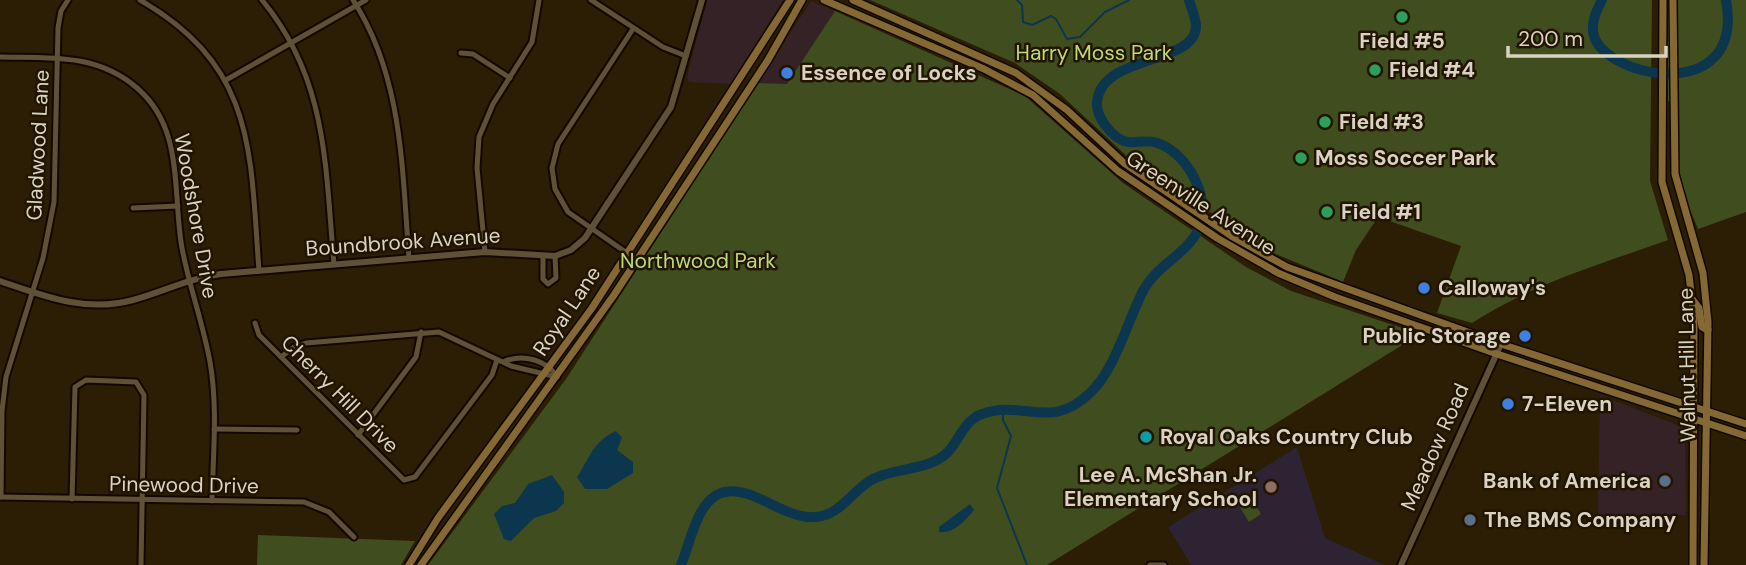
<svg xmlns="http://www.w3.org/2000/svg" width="1746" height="565" font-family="'DM Sans',sans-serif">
<rect width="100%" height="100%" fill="#2b1e04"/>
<g fill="#352226">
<polygon points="707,0 783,0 731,84 689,82 687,77"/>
<polygon points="811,1 835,11 787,85 758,83"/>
<polygon points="1600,395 1685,428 1686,515 1598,515"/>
</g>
<polygon fill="#2d2332" points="1297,447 1325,538 1385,565 1191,565 1168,527"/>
<g fill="#404e1f">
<path d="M 870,0 L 1652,0 L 1650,181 L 1668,240 C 1601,264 1532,284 1472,323 L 1437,313 L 1461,246 L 1378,217 L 1356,250 L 1343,282 L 1336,279 L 1271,252 L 1132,161 L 1060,94 L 1015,63 Z"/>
<polygon points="1668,0 1746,0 1746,212 1698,229 1678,181 1677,103 1668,101"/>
<polygon points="835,11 1025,96 1123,183 1246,267 1291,291 1420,334 1047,565 428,565 566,379 758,83 787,84"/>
<polygon points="1249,494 1261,514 1249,522 1237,502"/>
<polygon points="258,535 415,541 401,565 257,565"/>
</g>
<g fill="#0c364d">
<path d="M 616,431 L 622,438 L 617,450 L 633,462 L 633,473 L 607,489 L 585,489 L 577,477 C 590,458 592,442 616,431 Z"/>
<polygon points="552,475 564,492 564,503 556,511 534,518 511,541 504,539 494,514 502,506 515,503 528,484"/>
<path d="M 970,504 L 974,510 C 965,521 953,534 939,532 L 939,527 Z"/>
</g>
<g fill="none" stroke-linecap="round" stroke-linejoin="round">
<g stroke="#0c364d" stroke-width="2">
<polyline points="1017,0 1022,5 1023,22 1032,25 1051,16 1056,19 1067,39 1080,37 1105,12 1129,0"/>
<polyline points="1003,410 1003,420 1011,436 997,488 1027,565"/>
</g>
<g stroke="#0c364d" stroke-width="10">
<path d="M 1602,0 C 1597,10 1592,19 1593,31 C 1597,77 1746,109 1726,0"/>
<path d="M 681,565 C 690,544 697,501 721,493 C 752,482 788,525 822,516 C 843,511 855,488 873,479 C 896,467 928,471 947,453 C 959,441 964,420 982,414 C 1025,399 1050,432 1091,392 C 1116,368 1128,319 1144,289 C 1159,262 1193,252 1201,222 C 1209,192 1184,149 1154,142 C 1146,140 1136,143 1128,142 C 1112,139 1096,117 1097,102 C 1101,54 1196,65 1196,26 C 1196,18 1191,8 1189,0"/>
</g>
<defs>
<g id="minor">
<path d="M 140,0 C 256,67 250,151 259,271"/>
<path d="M 262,0 C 328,80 325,166 334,264"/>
<path d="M 353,0 C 403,77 402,170 409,258"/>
<polyline points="591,0 663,47 686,56"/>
<polyline points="633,29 558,144 552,168 555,189 568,212 637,260"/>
<polyline points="461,53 473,54 510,78"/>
<path d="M 0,57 C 49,58 97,53 137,88 C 185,129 172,193 182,248 C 189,286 203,323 210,362 C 218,407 213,455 212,501"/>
<polyline points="226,80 366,0"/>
<polyline points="133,208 178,206"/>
<polyline points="485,252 477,168 479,137 493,104 532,42 539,0"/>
<polyline points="543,256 543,279 548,284 556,278 555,256"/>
<polyline points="255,323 259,335 404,480 415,477 492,375 497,360"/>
<polyline points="281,357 294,347 306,343 439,332 511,366 557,377"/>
<path d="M 505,361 C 524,354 547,360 557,377"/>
<polyline points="214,429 297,430"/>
<polyline points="358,435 416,357 421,332"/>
<polyline points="0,497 304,502 329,512 354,537"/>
<polyline points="1,497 2,411 6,377 43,258 54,202 58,28 61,11 68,0"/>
<polyline points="72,499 75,387 86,380 136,382 144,395 141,565"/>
<polyline points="1150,565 1164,565"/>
</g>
<g id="tertiary">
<path d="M 0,281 C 44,296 86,313 133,300 C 163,292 189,278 221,274 L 485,252 L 555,256 L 571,250 L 585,238 L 671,107 L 702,0"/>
<polyline points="1401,565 1501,344"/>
</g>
<g id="secondary">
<polyline points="824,0 984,69 1033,95 1118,171 1217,238 1278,273 1335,297 1497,354 1746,436"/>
<polyline points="853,0 1016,73 1067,110 1124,163 1233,237 1287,267 1501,344 1746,424"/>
<polyline points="1663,0 1662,182 1689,275 1694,318 1693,565"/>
<polyline points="1673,0 1675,174 1703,273 1708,322 1704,565"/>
<polyline points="1693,300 1699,308 1702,327 1708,330"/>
<polyline points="409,565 438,518 592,308 790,0"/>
<polyline points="421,565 614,295 768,60 802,0"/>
</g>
</defs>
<use href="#minor" stroke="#130800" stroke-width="9"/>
<use href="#tertiary" stroke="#130800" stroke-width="10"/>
<use href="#secondary" stroke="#130800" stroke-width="10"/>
<use href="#minor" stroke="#5f5136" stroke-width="5"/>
<use href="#tertiary" stroke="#5f5136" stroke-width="6"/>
<use href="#secondary" stroke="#856935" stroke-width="7"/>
</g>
<g fill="#2e9e5b" stroke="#211500" stroke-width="2.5">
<circle cx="1402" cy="17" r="7"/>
<circle cx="1375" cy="70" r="7"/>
<circle cx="1325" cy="122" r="7"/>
<circle cx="1301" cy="158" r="7"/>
<circle cx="1327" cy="212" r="7"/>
</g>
<g fill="#3f7fe0" stroke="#211500" stroke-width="2.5">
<circle cx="787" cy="73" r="7"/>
<circle cx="1424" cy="288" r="7"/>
<circle cx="1525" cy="336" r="7"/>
<circle cx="1508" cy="404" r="7"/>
</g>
<circle fill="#0f9aa8" stroke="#211500" stroke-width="2.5" cx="1146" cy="437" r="7"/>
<g fill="#5c6f8a" stroke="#211500" stroke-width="2.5">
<circle cx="1665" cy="481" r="7"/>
<circle cx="1470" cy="520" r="7"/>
</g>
<circle fill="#8d6e63" stroke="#211500" stroke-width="2.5" cx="1271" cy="487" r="7"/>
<g text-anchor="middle" stroke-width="5" stroke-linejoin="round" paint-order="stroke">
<g font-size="21" font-weight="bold" fill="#dad2c3" stroke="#211500" text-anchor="start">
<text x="1402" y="48" text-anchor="middle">Field #5</text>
<text x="1389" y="77">Field #4</text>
<text x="801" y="80">Essence of Locks</text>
<text x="1339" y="129">Field #3</text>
<text x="1315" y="165">Moss Soccer Park</text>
<text x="1341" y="219">Field #1</text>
<text x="1438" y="295">Calloway's</text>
<text x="1511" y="343" text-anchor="end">Public Storage</text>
<text x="1522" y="411">7-Eleven</text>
<text x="1160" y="444">Royal Oaks Country Club</text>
<text x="1257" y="482" text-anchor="end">Lee A. McShan Jr.<tspan x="1257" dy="24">Elementary School</tspan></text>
<text x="1651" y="488" text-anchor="end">Bank of America</text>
<text x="1484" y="527">The BMS Company</text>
</g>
<g font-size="21" fill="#bbda76" stroke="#211500">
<text x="1094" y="60">Harry Moss Park</text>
<text x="698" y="268">Northwood Park</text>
</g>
<g font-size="21" fill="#dad2c3" stroke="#211500">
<text transform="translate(38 145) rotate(-87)" y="7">Gladwood Lane</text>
<text transform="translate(1201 203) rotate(33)" y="7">Greenville Avenue</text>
<text transform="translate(196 216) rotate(80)" y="7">Woodshore Drive</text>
<text transform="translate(403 242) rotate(-4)" y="7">Boundbrook Avenue</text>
<text transform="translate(567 311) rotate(-56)" y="7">Royal Lane</text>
<text transform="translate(1687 365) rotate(-91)" y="7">Walnut Hill Lane</text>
<text transform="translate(340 394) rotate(45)" y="7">Cherry Hill Drive</text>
<text transform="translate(1435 447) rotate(-66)" y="7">Meadow Road</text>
<text transform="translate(184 485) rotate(1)" y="7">Pinewood Drive</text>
</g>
</g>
<path d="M1508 46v10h158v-10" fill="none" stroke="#dad2c3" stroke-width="3.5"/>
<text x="1518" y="46" font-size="21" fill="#dad2c3" stroke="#211500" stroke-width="5" paint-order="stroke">200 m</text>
</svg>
